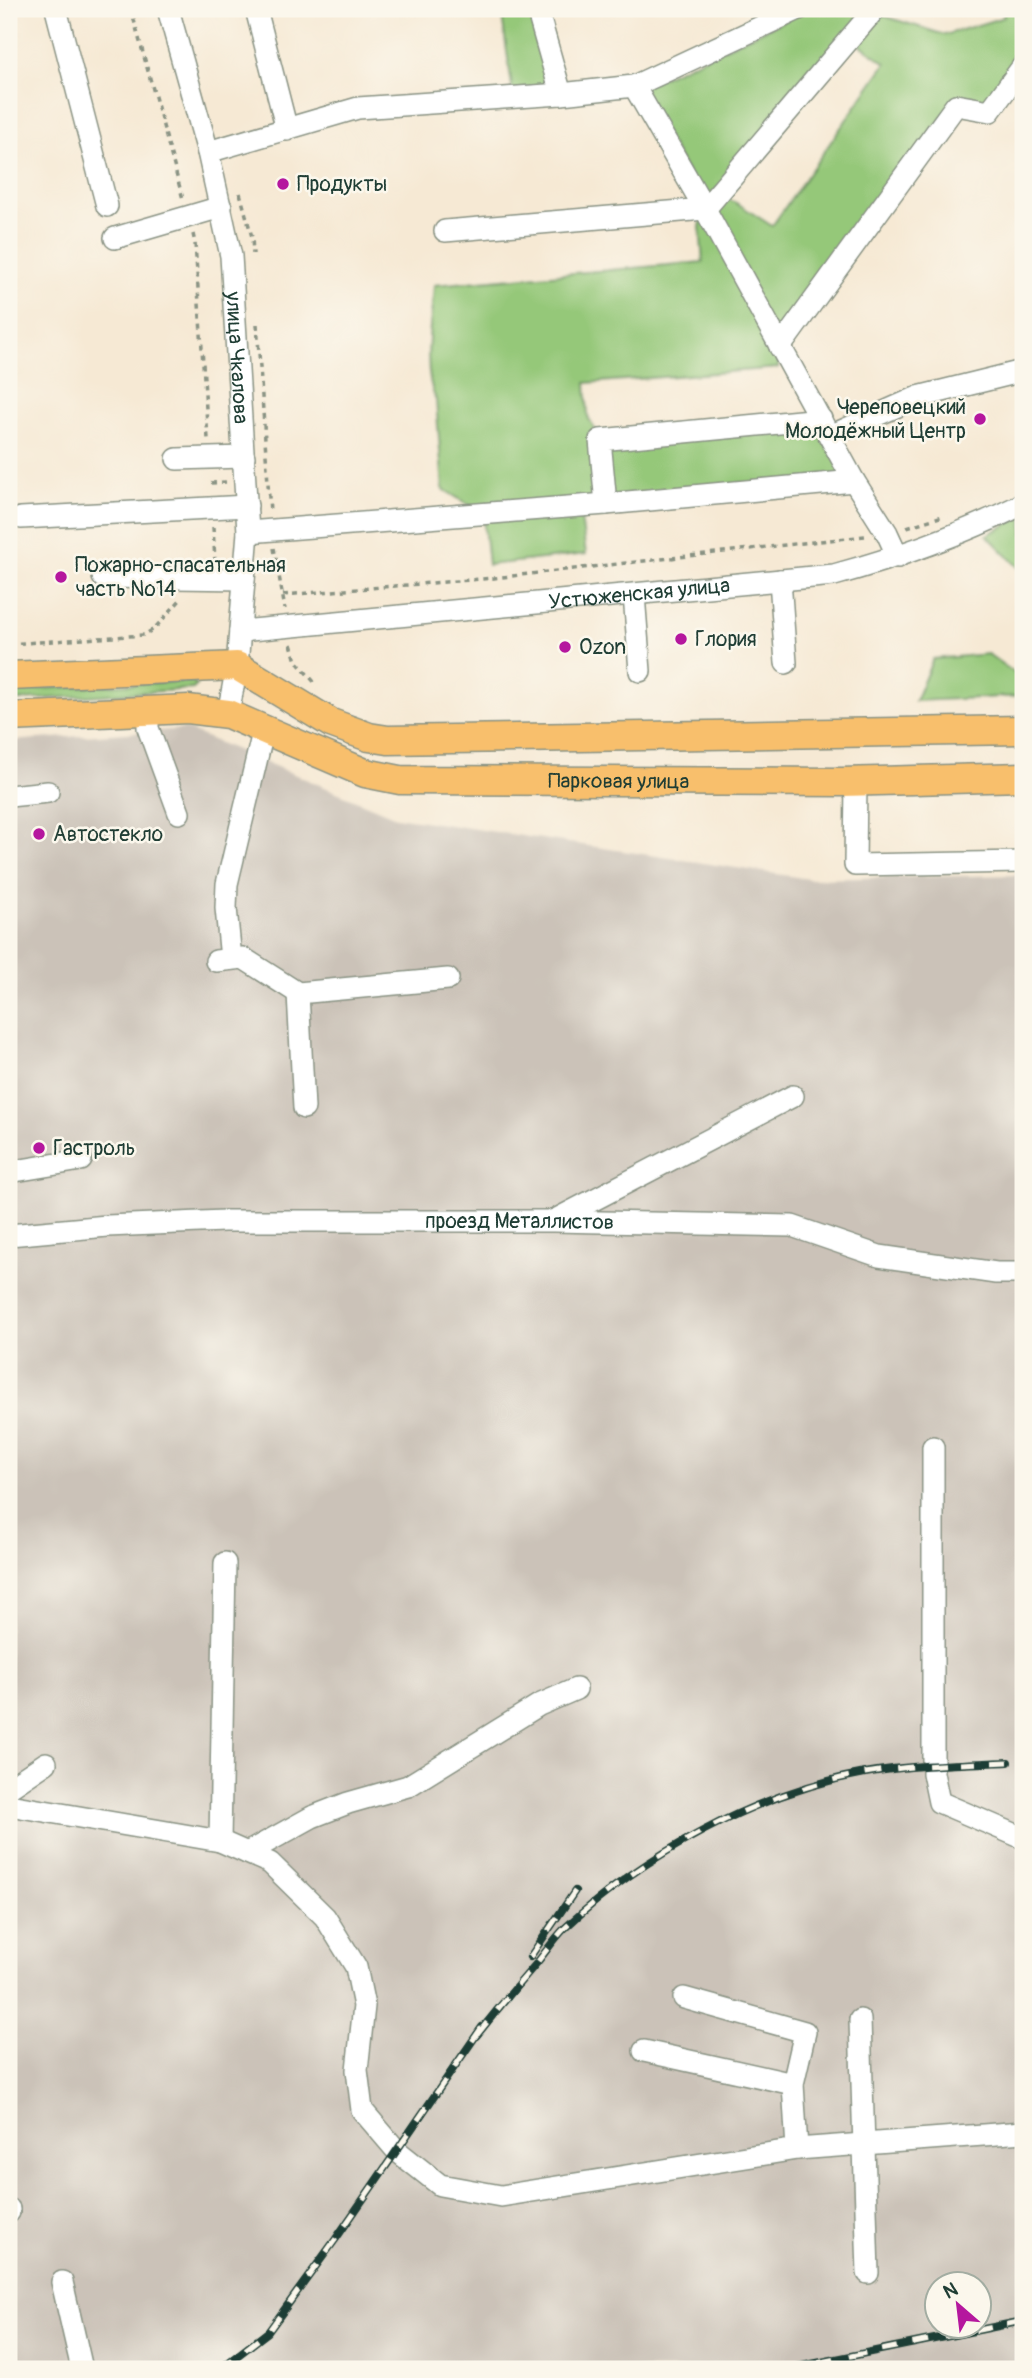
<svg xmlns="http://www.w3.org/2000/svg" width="1032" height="2378" font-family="Pangolin,sans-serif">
<rect width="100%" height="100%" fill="#fbf7ec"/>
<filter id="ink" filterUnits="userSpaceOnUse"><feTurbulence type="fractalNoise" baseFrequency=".0143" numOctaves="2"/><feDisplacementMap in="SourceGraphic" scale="14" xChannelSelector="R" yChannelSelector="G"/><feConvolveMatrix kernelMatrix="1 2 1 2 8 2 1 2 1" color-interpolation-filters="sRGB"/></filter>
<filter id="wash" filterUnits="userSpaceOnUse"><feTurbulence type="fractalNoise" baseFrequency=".00686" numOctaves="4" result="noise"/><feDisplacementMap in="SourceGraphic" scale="28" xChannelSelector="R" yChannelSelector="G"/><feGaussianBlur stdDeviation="1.57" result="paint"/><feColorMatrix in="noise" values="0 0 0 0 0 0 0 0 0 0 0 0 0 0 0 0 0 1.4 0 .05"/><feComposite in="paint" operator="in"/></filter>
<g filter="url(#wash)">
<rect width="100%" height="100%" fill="#f6e9d4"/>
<path fill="#cbc2b8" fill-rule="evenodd" d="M 186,729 L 396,817 L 809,879 L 1023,875 L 1023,2369 L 9,2369 L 9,741 ZM 937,2284 L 979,2284 L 979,2326 L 937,2326 Z"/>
<g fill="#95c879" stroke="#5a8256" stroke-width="2">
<polygon points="501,9 533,9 557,91 513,94"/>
<polygon points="809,9 870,9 705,204 639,88"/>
<path d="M 1002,9 L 1023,9 L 1023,61 L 989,108 L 954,101 L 781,341 L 778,368 L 586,383 L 588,417 L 601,440 L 821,419 L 854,481 L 580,511 L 586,554 L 488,565 L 484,525 L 480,512 L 443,489 L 436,400 C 421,367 432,320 434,285 L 703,262 L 700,227 L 703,213 L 720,195 L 740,205 L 772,226 L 886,63 L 855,41 L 877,14 L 945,35 L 1004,17 Z"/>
<polygon points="1023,516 1023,572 987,535"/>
<polygon points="988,654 1023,679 1023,696 915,701 933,659"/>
<polygon points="193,681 197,685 193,689 9,701 9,690"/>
</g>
</g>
<g filter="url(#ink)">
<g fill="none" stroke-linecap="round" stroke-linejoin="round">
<defs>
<g id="minor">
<polyline points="56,9 107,206"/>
<path id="s1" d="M 168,9 L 208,152 L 231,256 L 248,532 L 237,666 L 228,714"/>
<polyline points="256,9 287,130"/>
<polyline points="537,9 561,94"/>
<polyline points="799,9 634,86 705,209 854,481 887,533 898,557"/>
<polyline points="208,152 358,108 561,94 634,86"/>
<polyline points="445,231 705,209 875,9"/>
<polyline points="115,238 221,207"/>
<polyline points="780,347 956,105 990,111 1023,66"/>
<polyline points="830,436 918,397 1023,371"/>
<polyline points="177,459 244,457"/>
<polyline points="606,504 600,440 821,419"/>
<polyline points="21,518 247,506"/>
<polyline points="248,532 606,504 854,481"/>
<polyline points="103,577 244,579"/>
<polyline points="780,580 786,663"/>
<polyline points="634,595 640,671"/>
<path id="s2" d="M 240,631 L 834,575 C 900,557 962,534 1023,504"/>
<polyline points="148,711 148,728 179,813"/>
<polyline points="856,781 855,865 1023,862"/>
<polyline points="9,796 48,792"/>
<polyline points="231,959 226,908 227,884 264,728"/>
<polyline points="216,961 243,958 298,993 448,979"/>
<polyline points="298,993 304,1108"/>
<polyline points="9,1172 81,1160"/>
<polyline points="555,1220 793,1096"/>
<path id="s3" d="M 9,1235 L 107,1226 L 224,1221 L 553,1221 L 792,1226 L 879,1256 L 996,1273 L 1023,1273"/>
<polyline points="933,1447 933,1773 939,1802 1023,1838"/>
<polyline points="9,1788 46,1763"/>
<polyline points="9,1805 220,1841 270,1863 325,1917 356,1967 364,2006 357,2070 362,2110 397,2151 440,2185 501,2196 797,2149 1023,2132"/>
<polyline points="220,1841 225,1563"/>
<polyline points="247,1853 312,1817 348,1803 408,1786 539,1705 576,1689"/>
<polyline points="684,1998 805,2032 793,2084 797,2149"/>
<polyline points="860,2020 868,2273"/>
<polyline points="644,2051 793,2084"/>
<polyline points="9,2209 9,2212"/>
<polyline points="62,2282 82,2369"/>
</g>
<g id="major">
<polyline points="9,676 237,666 331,723 369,737 388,740 1023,730"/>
<path id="s4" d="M 9,717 L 188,709 L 228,714 L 365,773 L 400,780 L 842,782 L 1023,777"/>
</g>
</defs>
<use href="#minor" stroke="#8a9384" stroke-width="24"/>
<use href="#major" stroke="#8a9384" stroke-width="31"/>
<g stroke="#8a9384" stroke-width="3.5" stroke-dasharray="5 5" stroke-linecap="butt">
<polyline points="131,9 183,199"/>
<polyline points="240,193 252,237 253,254"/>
<polyline points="193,234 195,243 208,439"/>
<polyline points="257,324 270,512"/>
<polyline points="211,483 226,482"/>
<polyline points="213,527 215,561"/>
<polyline points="907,527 943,516"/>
<polyline points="274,548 285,609"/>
<polyline points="283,595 494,578 865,536"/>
<polyline points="9,644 144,635 154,629 182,598"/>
<polyline points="291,644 296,661 316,684"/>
</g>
<use href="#minor" stroke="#fff" stroke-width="21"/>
<use href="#major" stroke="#f8bf6c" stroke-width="28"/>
<defs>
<g id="rail">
<polyline points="530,1957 575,1891"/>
<path d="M 477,2035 C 496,2011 515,1988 535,1965 C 545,1953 554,1939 565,1928 C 643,1855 758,1792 865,1773 C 912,1765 960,1764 1008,1762"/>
<polyline points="220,2369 268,2332 335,2240 482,2027"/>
<polyline points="787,2369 1023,2321"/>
</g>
</defs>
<use href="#rail" stroke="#1f3d34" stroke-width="8"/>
<use href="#rail" stroke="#fbf7ec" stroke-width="5" stroke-dasharray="16" stroke-linecap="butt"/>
</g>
</g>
<g fill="#b5179e" stroke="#fbf7ec" stroke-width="2.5">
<circle cx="283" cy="184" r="7"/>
<circle cx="980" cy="419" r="7"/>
<circle cx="61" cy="577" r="7"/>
<circle cx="681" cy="639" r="7"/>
<circle cx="565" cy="647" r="7"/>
<circle cx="39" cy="834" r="7"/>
<circle cx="39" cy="1148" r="7"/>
</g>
<g text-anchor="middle" stroke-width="5" stroke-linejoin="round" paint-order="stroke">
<g font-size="21" fill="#1f3d34" stroke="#fbf7ec" text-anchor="start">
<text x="297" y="191">Продукты</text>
<text x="966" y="414" text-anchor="end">Череповецкий<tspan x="966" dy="24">Молодёжный Центр</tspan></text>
<text x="75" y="572">Пожарно-спасательная<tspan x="75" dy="24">часть №14</tspan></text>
<text x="695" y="646">Глория</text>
<text x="579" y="654">Ozon</text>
<text x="53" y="841">Автостекло</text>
<text x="53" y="1155">Гастроль</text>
</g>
<g font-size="21" fill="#1f3d34" stroke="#fbf7ec">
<text dy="7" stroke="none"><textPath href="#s1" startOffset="357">улица Чкалова</textPath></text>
<text dy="7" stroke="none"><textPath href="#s2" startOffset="401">Устюженская улица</textPath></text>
<text dy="7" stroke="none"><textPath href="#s4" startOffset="623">Парковая улица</textPath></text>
<text dy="7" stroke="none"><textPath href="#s3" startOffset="511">проезд Металлистов</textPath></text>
</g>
</g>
<rect width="1032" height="2378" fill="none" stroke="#fbf7ec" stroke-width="35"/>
<g transform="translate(958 2305) rotate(332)"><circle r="33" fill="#fbf7ec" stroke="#a3ada2" stroke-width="2"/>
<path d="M0-5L12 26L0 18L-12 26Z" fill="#b5179e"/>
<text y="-10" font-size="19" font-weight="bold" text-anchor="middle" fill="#1f3d34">N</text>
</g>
</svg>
